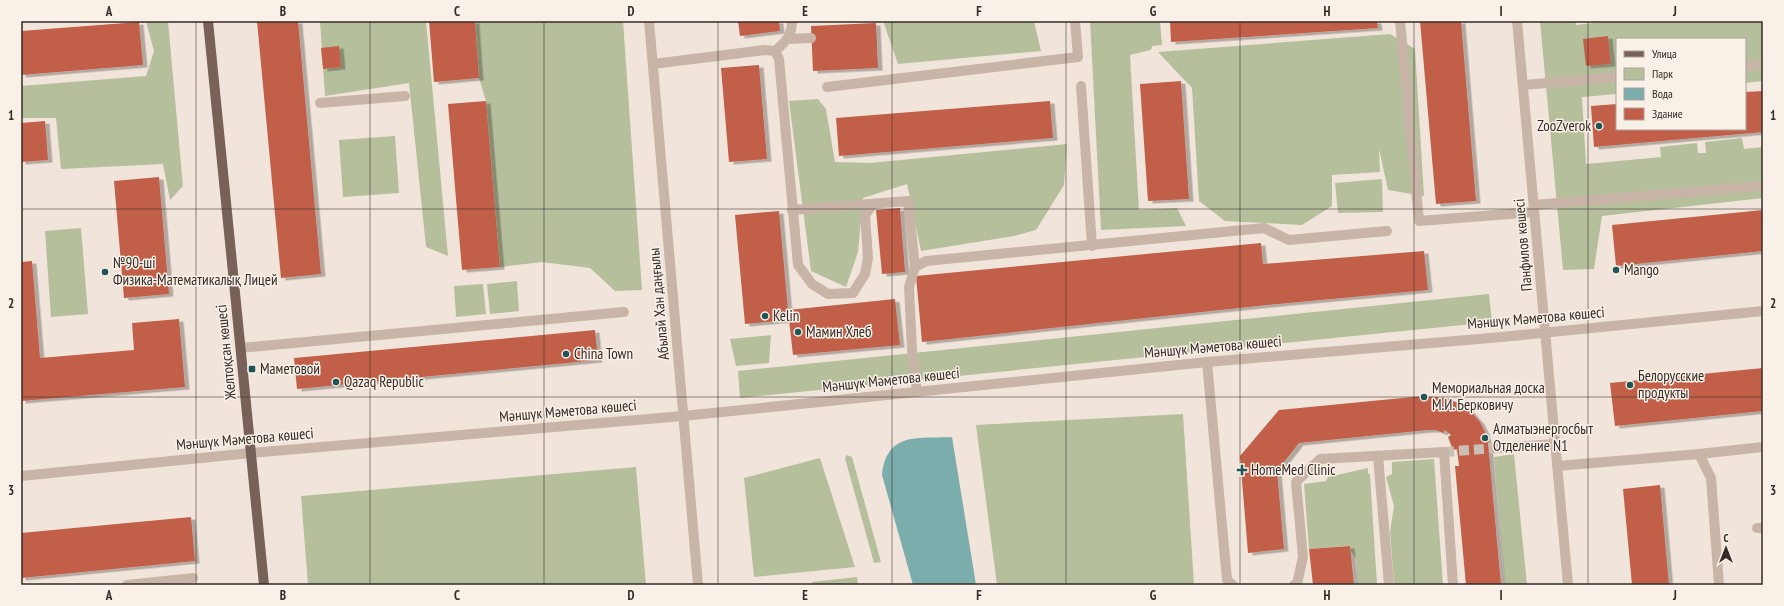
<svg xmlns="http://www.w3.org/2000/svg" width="1784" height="606" font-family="'PT Sans Narrow',sans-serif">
<defs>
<filter id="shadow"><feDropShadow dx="4.5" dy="2.5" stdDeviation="0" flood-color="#0004"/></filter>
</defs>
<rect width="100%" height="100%" fill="#f1e5db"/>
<g fill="#b6bf9c">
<polygon points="146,21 168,21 183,186 170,200 163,164 61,169 56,118 21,118 21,86 146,76 154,51"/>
<polygon points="320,21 426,21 448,256 426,247 409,83 325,96"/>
<polygon points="475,21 623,21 642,290 615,291 590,268 542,262 500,267 486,101 479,78"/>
<polygon points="883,21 1034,21 1041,51 898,64"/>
<polygon points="1090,21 1160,21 1162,45 1152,46 1151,50 1130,55 1139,210 1177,208 1186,226 1101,230"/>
<polygon points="1540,21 1575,21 1576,25 1611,21 1763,21 1763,81 1745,83 1745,39 1617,39 1617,94 1582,97 1586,164 1661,157 1660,147 1697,143 1698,153 1706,153 1705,142 1742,138 1744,149 1763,147 1763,198 1602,216 1594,269 1563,270"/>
<polygon points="1390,34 1415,49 1424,196 1388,190 1379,149 1380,172 1332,175 1332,206 1302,225 1225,221 1199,201 1192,88 1158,52"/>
<polygon points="818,99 826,109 835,162 870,163 1067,144 1064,185 1036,230 1014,236 921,251 907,184 863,198 858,252 846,287 811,271 789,101"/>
<polygon points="395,136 399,193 343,197 339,140"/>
<polygon points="1382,179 1383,212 1338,213 1335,183"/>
<polygon points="81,228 88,314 51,317 45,231"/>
<polygon points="517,281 519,311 490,314 487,284"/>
<polygon points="483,284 486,314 456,317 454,286"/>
<polygon points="1489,294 1492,322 740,398 738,371"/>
<polygon points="771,335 769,363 736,366 730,339"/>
<polygon points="1183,414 1194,585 997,585 976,425"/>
<polygon points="1514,454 1527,585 1505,585 1494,457"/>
<polygon points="847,455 852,457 881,562 874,563 845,458"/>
<polygon points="820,458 855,567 754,577 744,478"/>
<polygon points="1434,459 1443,585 1398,585 1394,583 1390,532 1394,506 1386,477 1392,474 1392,462"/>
<polygon points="636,467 646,585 308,585 301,496"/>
<polygon points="1368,468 1368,474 1370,474 1377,585 1358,585 1356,559 1348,546 1309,549 1304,484 1326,481 1328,477"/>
<polygon points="857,577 858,585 813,585 812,582"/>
</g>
<path fill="#7badac" d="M 952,437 L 976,585 L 913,585 L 882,475 C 887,431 918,439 952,437 Z"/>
<g fill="#c25e48" filter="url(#shadow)">
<polygon points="257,21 298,21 321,274 281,278"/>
<polygon points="429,21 475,21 479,78 434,82"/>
<polygon points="738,21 779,21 780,31 740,36"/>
<polygon points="1170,21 1377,21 1378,28 1171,42"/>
<polygon points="1420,21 1461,21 1476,201 1436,204"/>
<polygon points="139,22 143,65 21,75 21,31"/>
<polygon points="876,23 878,68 813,71 811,26"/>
<polygon points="1608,36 1611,64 1586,66 1583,39"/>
<polygon points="339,46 341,67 323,69 321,48"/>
<polygon points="759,65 767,159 729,162 721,68"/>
<polygon points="1181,81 1189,199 1148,201 1140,84"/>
<polygon points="1763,91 1763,132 1594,147 1591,106 1617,104 1617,129 1745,129 1745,92"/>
<polygon points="486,101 500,267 462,270 448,104"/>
<polygon points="1050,101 1053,138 839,156 836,118"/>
<polygon points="45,121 48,160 21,162 21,123"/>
<polygon points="159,177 169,294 124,298 114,181"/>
<polygon points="900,208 905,272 882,274 876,210"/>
<polygon points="1763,210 1763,251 1616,266 1612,225"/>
<polygon points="779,211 788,310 895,299 900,345 793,355 789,320 745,324 735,215"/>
<polygon points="1261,243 1263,264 1424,251 1428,290 1267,305 922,342 916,276"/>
<polygon points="32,261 40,358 134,350 132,323 179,319 185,387 21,401 21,262"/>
<polygon points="595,330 598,360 297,389 294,358"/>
<polygon points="1763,368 1763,411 1615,426 1610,383"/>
<polygon points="1423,396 1447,398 1468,408 1480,422 1485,432 1488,443 1501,585 1466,585 1455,466 1459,466 1457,449 1453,450 1448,437 1451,435 1445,430 1443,433 1436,430 1428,430 1299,443 1277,471 1284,549 1248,553 1240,456 1279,410"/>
<polygon points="1660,485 1669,585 1632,585 1623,489"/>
<polygon points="191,517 195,561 21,578 21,533"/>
<polygon points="1350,546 1354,585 1313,585 1309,549"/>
</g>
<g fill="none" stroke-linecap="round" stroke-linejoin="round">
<polyline stroke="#cbc0b7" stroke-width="10" stroke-dasharray="10 5" stroke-linecap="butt" points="1444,452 1495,448"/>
<g stroke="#c9b5a7" stroke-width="10">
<polyline points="649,21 698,585"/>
<polyline points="1400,21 1419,221 1534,212"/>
<polyline points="1517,21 1568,585"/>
<polyline points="788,39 811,38"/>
<path d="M 775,51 C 786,42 792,35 792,21"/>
<polyline points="653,64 765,50 775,51 779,59 798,265 812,284 828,294 853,293 865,274 868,258 865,215 873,204"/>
<polyline points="1745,66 1763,64"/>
<polyline points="1523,85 1617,77"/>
<polyline points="1081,86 1092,246"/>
<polyline points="827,87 1078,57 1075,21"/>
<polyline points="320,103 405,96"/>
<polyline points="1534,205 1763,186"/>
<polyline points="792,210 908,201 915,267"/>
<polyline points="241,348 624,312"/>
<polyline points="1207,362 1227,580 1233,585"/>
<polyline points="917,392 912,350 909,287 915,267 926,261 1264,228 1289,240 1387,231"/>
<polyline points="1495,448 1555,444"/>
<polyline points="1699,454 1763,447"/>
<polyline points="1378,456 1389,585"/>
<polyline points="1557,466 1699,454 1711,478 1719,585"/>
<polyline points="21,476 251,453 683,416 1207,362 1502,337 1763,311"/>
<polyline points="1757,528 1763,528"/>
<polyline points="127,585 193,578"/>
<polyline points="1294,585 1297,584 1303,557 1296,482 1320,459 1444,452 1453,585"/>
</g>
<polyline stroke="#776159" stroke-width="10" points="208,21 264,585"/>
</g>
<path fill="none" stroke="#352b28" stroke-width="1" stroke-opacity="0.55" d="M 196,21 L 196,585M 370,21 L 370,585M 544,21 L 544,585M 718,21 L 718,585M 892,21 L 892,585M 1066,21 L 1066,585M 1240,21 L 1240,585M 1414,21 L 1414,585M 1588,21 L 1588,585M 21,209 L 1763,209M 21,397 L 1763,397"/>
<g fill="#1f5556" stroke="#f9f0e7" stroke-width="1.5">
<circle cx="1599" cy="126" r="4"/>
<circle cx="1616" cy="270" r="4"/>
<circle cx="105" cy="272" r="4"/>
<circle cx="765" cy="316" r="4"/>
<circle cx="798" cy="332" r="4"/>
<circle cx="566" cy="354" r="4"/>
<rect x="248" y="365" width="8" height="8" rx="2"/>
<circle cx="336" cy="382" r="4"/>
<circle cx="1630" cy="385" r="4"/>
<circle cx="1424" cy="397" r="4"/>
<circle cx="1485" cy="438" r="4"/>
<path d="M1240 464h4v4h4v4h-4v4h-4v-4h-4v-4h4z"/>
</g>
<g text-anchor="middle" stroke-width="3" stroke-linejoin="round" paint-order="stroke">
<g font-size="15" fill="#352b28" stroke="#f9f0e7" text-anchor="start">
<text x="1591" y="131" text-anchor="end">ZooZverok</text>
<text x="113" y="268">№90-ші<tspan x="113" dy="17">Физика-Математикалық Лицей</tspan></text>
<text x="1624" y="275">Mango</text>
<text x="773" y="321">Kelin</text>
<text x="806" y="337">Мамин Хлеб</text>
<text x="574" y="359">China Town</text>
<text x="260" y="374">Маметовой</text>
<text x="1638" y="381">Белорусские<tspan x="1638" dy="17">продукты</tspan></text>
<text x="344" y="387">Qazaq Republic</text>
<text x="1432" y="393">Мемориальная доска<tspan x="1432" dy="17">М.И. Берковичу</tspan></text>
<text x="1493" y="434">Алматыэнергосбыт<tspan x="1493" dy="17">Отделение N1</tspan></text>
<text x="1251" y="475">HomeMed Clinic</text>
</g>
<g font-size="15" fill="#352b28" stroke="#f9f0e7">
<text transform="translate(1523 245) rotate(-95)" y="5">Панфилов көшесі</text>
<text transform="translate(659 304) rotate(-95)" y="5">Абылай Хан даңғылы</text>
<text transform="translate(1536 318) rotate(-5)" y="5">Мәншүк Мәметова көшесі</text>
<text transform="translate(1213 347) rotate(-5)" y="5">Мәншүк Мәметова көшесі</text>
<text transform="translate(226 352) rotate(-96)" y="5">Желтоқсан көшесі</text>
<text transform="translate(891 380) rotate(-6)" y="5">Мәншүк Мәметова көшесі</text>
<text transform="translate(568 411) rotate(-5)" y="5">Мәншүк Мәметова көшесі</text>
<text transform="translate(245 439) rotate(-5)" y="5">Мәншүк Мәметова көшесі</text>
</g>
</g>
<rect width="1784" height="606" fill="none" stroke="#f9f0e7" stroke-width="44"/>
<rect x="1616" y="38" width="130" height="92" fill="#f9f0e7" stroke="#aba19b"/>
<rect x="1624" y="51" width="20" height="6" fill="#776159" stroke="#aba19b"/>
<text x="1652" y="58" font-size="12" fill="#352b28">Улица</text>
<rect x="1624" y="68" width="20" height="12" fill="#b6bf9c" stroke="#aba19b"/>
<text x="1652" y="78" font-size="12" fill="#352b28">Парк</text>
<rect x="1624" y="88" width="20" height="12" fill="#7badac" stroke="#aba19b"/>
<text x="1652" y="98" font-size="12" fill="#352b28">Вода</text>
<rect x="1624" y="108" width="20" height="12" fill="#c25e48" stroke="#aba19b"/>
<text x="1652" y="118" font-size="12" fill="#352b28">Здание</text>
<g transform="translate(1726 548)" stroke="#f9f0e7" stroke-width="3" paint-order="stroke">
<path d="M0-3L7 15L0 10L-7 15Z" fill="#352b28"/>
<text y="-6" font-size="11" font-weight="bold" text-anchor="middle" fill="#352b28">С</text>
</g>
<rect x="22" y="22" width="1740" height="562" fill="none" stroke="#352b28" stroke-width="1.5"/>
<g font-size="13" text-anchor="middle" font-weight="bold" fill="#352b28">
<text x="109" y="16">A</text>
<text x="283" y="16">B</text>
<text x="457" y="16">C</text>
<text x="631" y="16">D</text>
<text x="805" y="16">E</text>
<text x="979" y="16">F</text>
<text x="1153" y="16">G</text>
<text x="1327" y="16">H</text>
<text x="1501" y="16">I</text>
<text x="1675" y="16">J</text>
<text x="11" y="120">1</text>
<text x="1773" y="120">1</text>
<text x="11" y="308">2</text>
<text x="1773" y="308">2</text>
<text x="11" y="495">3</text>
<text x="1773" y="495">3</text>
<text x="109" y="600">A</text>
<text x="283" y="600">B</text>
<text x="457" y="600">C</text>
<text x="631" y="600">D</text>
<text x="805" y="600">E</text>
<text x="979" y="600">F</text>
<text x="1153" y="600">G</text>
<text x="1327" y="600">H</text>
<text x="1501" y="600">I</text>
<text x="1675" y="600">J</text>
</g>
</svg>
